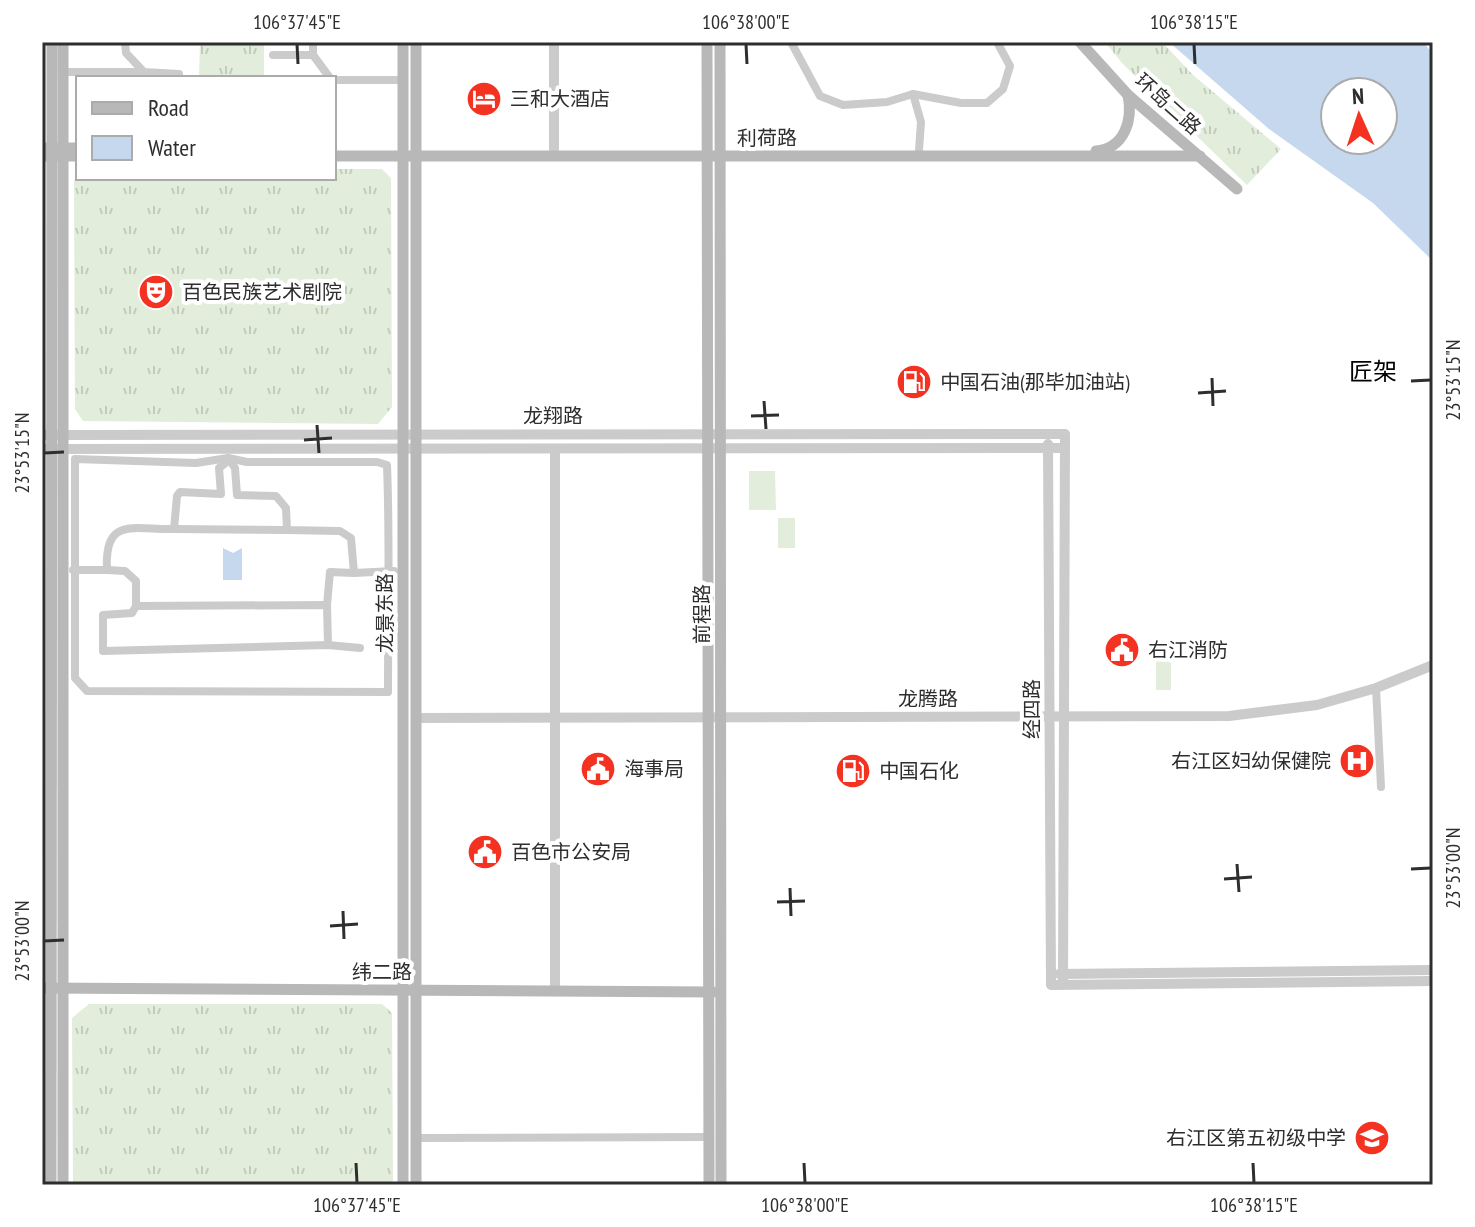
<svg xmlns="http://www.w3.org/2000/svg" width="1475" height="1227" font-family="'PT Sans Narrow','Noto Sans SC',sans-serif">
<defs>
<pattern id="grass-tufts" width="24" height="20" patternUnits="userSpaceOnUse" patternTransform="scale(2)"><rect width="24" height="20" fill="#e2eddb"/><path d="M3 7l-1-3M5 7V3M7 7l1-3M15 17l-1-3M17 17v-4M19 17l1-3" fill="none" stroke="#c2ccbc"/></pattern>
</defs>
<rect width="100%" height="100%" fill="#fff"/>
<g fill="url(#grass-tufts)">
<polygon points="200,42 264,42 264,78 199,78"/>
<polygon points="1105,42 1162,42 1193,75 1281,149 1247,185 1122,63"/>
<polygon points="334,169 382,169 391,178 392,407 378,424 83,421 75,409 74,181 78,176 334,178"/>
<polygon points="89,1004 382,1004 392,1013 393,1185 73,1185 72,1018"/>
</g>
<g fill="#e2eddb">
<polygon points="749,471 775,471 776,510 749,510"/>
<rect x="778" y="518" width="17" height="30"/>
<rect x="1156" y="659" width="15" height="31"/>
</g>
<g fill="#c5d8ee" fill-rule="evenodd">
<path d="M 1169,42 L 1423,42 L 1433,54 L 1433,261 L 1373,203 L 1269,129 ZM 1335,92 L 1383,92 L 1383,140 L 1335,140 Z"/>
<polygon points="223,548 233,553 242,548 242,580 223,580"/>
</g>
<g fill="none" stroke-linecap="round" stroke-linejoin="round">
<g stroke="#cbcbcb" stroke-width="8">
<polyline points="125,42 126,53 144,72 179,74"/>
<polyline points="313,42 313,55 330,78"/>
<polyline points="791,42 820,96 843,105 887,102 913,94 961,103 987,103 1003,89 1010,66 997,42"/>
<polyline points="273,55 313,55"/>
<polyline points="63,72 144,72"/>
<polyline points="334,80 403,80"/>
<polyline points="913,94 921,122 919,150"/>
<path d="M 228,458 L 247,462 L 377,462 L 387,465 C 390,541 388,616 388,692 L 87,691 L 75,678 L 75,459 L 196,463 Z"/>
<polyline points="228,458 235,468 237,495 276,496 286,508 287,530 340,531 351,538 354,573 394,571"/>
<polyline points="174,529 287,530"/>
<path d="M 73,570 L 107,570 C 104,516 133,530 174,529 L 177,496 L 180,492 L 221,494 L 219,468 L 228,461"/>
<polyline points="107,570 125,571 136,581 136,606 327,605 328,645"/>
<polyline points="327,605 330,572 354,573"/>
<polyline points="136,606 132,613 103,615 103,651 328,645 360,648"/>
<polyline points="1376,688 1381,787"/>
<polyline points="416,1138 708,1137"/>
</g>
<g stroke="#cbcbcb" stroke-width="10">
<polyline points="554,42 554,149"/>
<polyline points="42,435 1065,434 1063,984"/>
<polyline points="1048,444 1051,985 1433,981"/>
<polyline points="42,449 1065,448"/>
<polyline points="416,718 1229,716 1317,705 1376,688 1433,665"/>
<polyline points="1059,974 1433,970"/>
<polyline points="555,991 555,449"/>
</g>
<g stroke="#b8b8b8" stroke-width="11">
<polyline points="63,42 63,1185"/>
<polyline points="707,42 709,1185"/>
<polyline points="720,42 721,1185"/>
<polyline points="1080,42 1128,95 1237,189"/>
<polyline points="42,148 78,148"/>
<path d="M 1096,151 C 1125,148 1133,120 1128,95"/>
<polyline points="42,156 78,156"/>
<polyline points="334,156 1200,156"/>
<polyline points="42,988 713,992"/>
<polyline points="51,1185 52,42"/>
<polyline points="403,1185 403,42"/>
<polyline points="416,1185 416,42"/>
</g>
</g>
<path fill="none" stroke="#2e2e2e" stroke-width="3" d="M 297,44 L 298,64M 746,44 L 747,64M 1194,44 L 1195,64M 1212,378 L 1213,406M 1411,381 L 1431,380M 1198,393 L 1226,391M 764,401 L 766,429M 751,416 L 779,415M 317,425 L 319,453M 304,440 L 332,438M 44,453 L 64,452M 1237,864 L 1239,892M 1411,869 L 1431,868M 1224,879 L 1252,877M 790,888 L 791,916M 777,902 L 805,901M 343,911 L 344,939M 330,926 L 358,924M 44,941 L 64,940M 356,1163 L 357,1183M 804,1163 L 805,1183M 1253,1163 L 1254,1183"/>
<defs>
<symbol id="hotel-disc" viewBox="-11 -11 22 22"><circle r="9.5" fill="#f33222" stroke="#fff"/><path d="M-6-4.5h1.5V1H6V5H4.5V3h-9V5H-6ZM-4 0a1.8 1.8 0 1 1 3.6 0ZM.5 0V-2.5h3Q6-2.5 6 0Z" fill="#fff"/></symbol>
<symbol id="theatre-disc" viewBox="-11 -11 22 22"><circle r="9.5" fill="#f33222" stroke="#fff"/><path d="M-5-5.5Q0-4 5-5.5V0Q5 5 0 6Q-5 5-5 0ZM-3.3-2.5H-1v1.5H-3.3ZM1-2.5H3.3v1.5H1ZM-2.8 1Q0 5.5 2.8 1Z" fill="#fff"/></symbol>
<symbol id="fuel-disc" viewBox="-11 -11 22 22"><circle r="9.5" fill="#f33222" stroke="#fff"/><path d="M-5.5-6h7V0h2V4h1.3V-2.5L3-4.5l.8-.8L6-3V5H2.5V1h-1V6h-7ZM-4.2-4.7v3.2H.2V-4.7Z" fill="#fff"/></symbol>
<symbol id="civic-disc" viewBox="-11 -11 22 22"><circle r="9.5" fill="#f33222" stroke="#fff"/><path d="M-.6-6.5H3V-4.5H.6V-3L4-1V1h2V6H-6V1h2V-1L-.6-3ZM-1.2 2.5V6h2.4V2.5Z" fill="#fff"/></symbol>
<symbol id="hospital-disc" viewBox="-11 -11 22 22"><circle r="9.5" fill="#f33222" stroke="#fff"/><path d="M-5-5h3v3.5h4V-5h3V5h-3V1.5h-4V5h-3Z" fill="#fff"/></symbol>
<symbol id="school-disc" viewBox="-11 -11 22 22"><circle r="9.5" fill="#f33222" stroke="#fff"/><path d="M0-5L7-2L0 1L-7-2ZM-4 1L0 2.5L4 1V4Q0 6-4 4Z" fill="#fff"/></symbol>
</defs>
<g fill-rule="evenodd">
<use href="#hotel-disc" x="464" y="79" width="40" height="40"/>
<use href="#theatre-disc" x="136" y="272" width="40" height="40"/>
<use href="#fuel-disc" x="894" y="362" width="40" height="40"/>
<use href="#civic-disc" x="1102" y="630" width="40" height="40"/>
<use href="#hospital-disc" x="1337" y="741" width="40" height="40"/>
<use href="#civic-disc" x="578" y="749" width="40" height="40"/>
<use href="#fuel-disc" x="833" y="751" width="40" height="40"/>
<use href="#civic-disc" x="465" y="832" width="40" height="40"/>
<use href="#school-disc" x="1352" y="1118" width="40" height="40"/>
</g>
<g text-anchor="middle" stroke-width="8" stroke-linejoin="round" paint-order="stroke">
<g font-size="20" fill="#2e2e2e" stroke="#fff" text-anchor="start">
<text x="510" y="106">三和大酒店</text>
<text x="182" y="299">百色民族艺术剧院</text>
<text x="940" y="389">中国石油(那毕加油站)</text>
<text x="1148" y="657">右江消防</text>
<text x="1331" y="768" text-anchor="end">右江区妇幼保健院</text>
<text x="624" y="776">海事局</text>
<text x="879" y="778">中国石化</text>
<text x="511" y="859">百色市公安局</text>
<text x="1346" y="1145" text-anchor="end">右江区第五初级中学</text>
</g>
<g font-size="20" fill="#2e2e2e" stroke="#fff">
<text transform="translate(1168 104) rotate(42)" y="7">环岛二路</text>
<text x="767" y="145">利荷路</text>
<text x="553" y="423">龙翔路</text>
<text transform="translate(385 613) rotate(-90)" y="7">龙景东路</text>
<text transform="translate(702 614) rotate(-90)" y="7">前程路</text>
<text x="928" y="706">龙腾路</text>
<text transform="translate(1032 709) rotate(-90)" y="7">经四路</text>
<text x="382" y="979">纬二路</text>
</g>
<g font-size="24" fill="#000" stroke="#fff">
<text x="1373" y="380">匠架</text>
</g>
</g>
<rect width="1475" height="1227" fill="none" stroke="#ffffff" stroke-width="88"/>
<rect x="76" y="76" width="260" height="104" fill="#ffffff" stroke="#ababab" stroke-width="2"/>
<rect x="92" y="102" width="40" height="12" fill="#b8b8b8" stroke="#ababab" stroke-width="2"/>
<text x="148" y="116" font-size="24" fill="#2e2e2e">Road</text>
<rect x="92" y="136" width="40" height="24" fill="#c5d8ee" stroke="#ababab" stroke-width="2"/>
<text x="148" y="156" font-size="24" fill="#2e2e2e">Water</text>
<g transform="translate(1359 116) rotate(357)"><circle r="38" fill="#ffffff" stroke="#ababab" stroke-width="2"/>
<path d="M0-6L14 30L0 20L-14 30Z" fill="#f33222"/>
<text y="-12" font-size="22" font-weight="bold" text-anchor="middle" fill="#2e2e2e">N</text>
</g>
<rect x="44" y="44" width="1387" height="1139" fill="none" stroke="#2e2e2e" stroke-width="3"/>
<g font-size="20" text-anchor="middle" fill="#2e2e2e">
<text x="297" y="29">106°37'45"E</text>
<text x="746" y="29">106°38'00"E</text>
<text x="1194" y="29">106°38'15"E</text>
<text transform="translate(1453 380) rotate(-90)" y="7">23°53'15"N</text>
<text transform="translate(22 453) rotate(-90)" y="7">23°53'15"N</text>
<text transform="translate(1453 868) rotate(-90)" y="7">23°53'00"N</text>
<text transform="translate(22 941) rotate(-90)" y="7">23°53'00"N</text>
<text x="357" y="1212">106°37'45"E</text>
<text x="805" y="1212">106°38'00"E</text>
<text x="1254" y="1212">106°38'15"E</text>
</g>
</svg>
